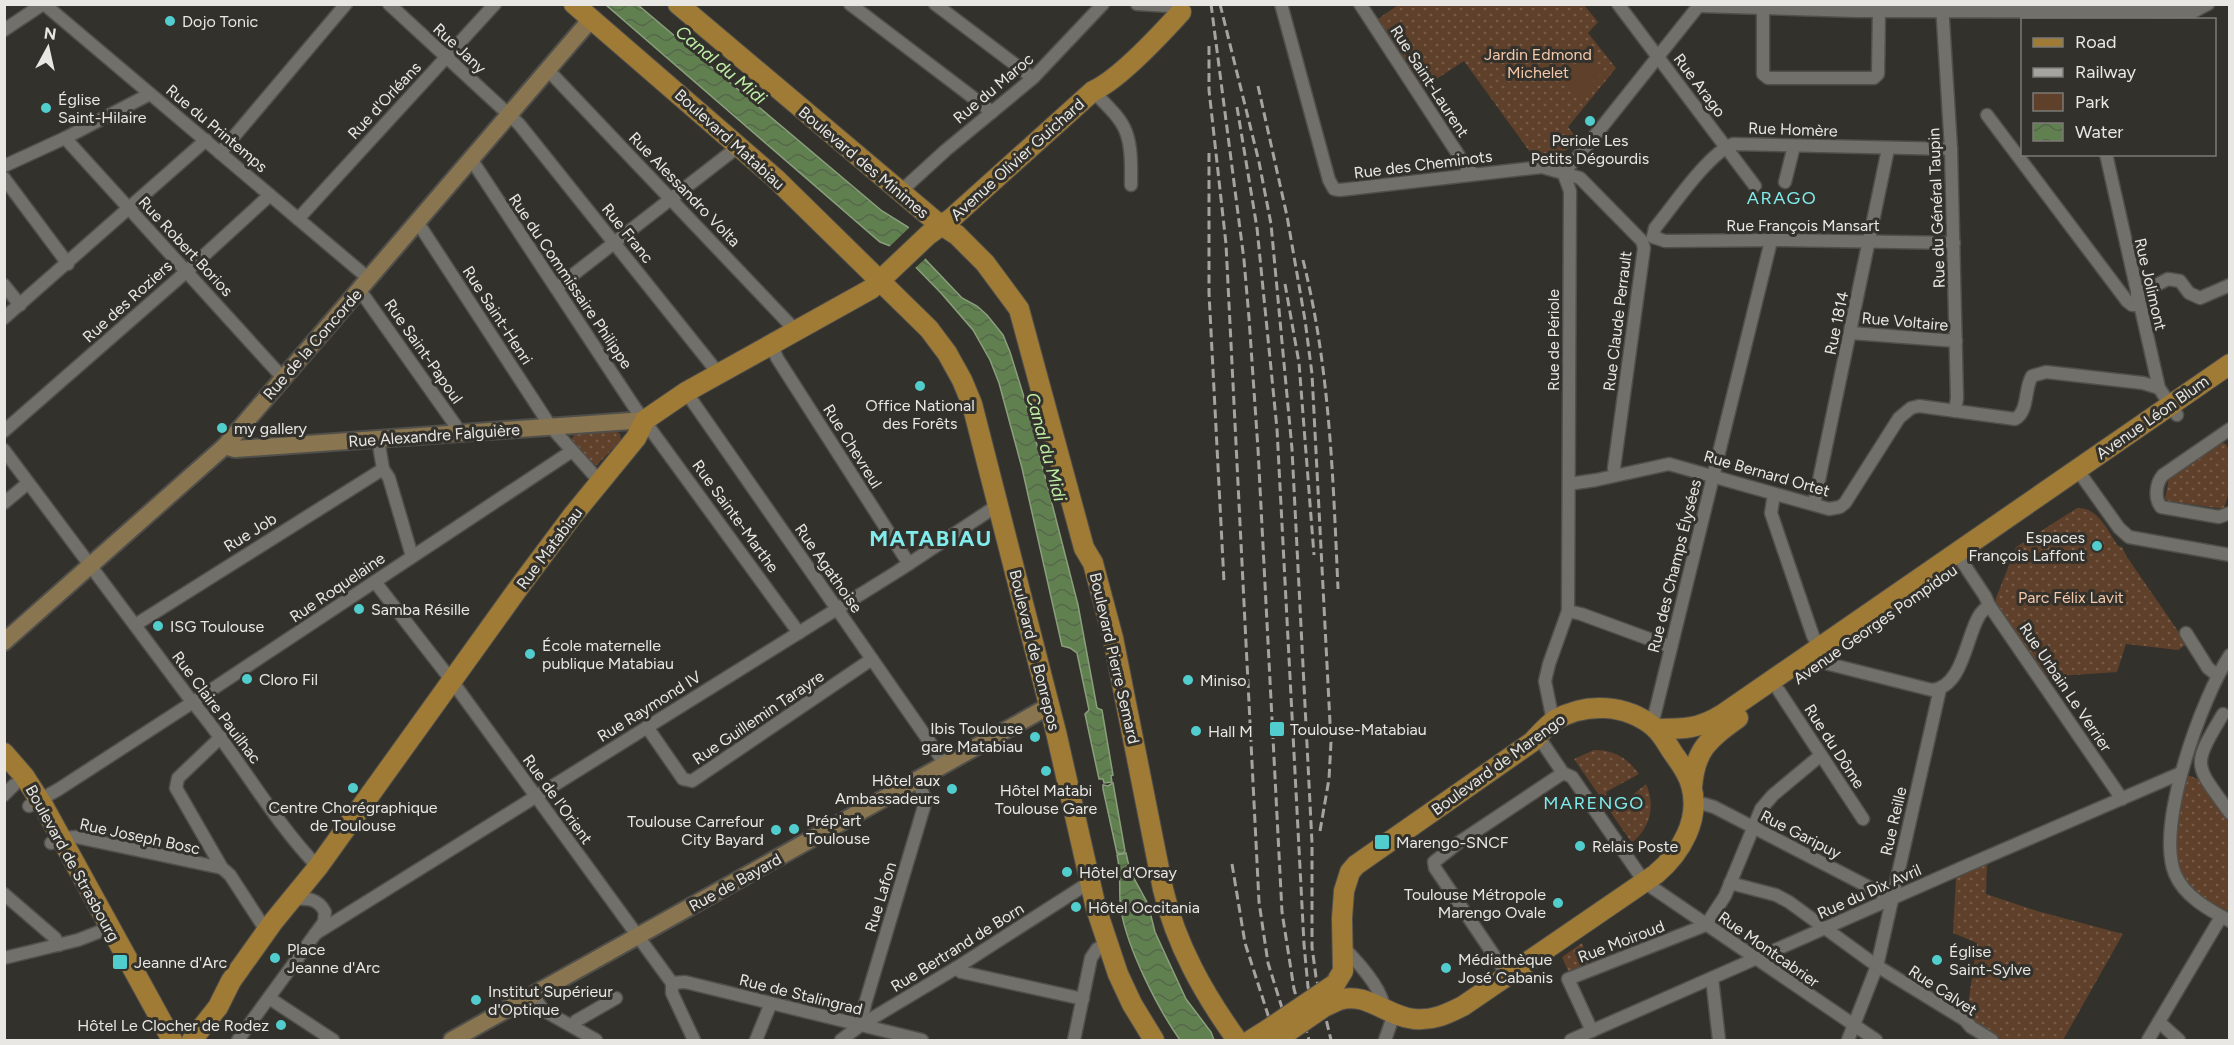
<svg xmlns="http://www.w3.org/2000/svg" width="2234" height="1045" font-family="Figtree,sans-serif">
<defs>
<pattern id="green-dots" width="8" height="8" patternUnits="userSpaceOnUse" patternTransform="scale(1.5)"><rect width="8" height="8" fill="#5f402a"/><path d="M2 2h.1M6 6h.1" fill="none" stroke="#765c49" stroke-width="1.8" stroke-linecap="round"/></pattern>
<pattern id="water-waves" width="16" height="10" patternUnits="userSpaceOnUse" patternTransform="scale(1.5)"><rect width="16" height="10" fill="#618050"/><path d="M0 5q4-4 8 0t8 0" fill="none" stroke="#56684b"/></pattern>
</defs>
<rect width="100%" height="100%" fill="#33312c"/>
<g fill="url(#green-dots)">
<path d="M 1398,5 L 1584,5 L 1598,22 L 1588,33 L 1616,68 L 1568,127 L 1580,142 C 1565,152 1553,157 1535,159 L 1464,61 L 1423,88 L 1378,19 Z"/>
<polygon points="616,431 620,434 621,440 597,465 592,464 571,441 575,433"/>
<path d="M 2220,442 L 2226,444 C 2234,457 2231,496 2223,509 L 2169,501 L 2165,499 L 2169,477 Z"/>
<path d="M 2077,508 C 2098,507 2108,531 2118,546 L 2122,547 L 2127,557 L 2187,644 L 2178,650 L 2126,644 L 2117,672 L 2044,677 L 1995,607 L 1996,598 L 2016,547 Z"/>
<path d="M 1594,750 C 1615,750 1627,758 1639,774 L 1606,792 L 1607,795 L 1601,798 L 1574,759 Z"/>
<path d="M 2184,774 L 2201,780 L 2229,821 L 2229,918 C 2216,909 2198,900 2188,888 C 2165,863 2180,804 2184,774 Z"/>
<path d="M 1646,784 C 1656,806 1650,828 1632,843 L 1609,810 L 1615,806 L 1617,808 Z"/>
<polygon points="1987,864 1986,894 2037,911 2123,934 2063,1040 1997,1040 1971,1023 1967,1012 1977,943 1953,933 1956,878"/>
<polygon points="1582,943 1591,965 1569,973 1562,957"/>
</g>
<polygon fill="#5f402a" points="1585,54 1604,71 1581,95 1562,78"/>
<g fill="url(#water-waves)" stroke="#8a9f7c" stroke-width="1.5">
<polygon points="606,5 638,5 882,211 908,227 925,259 962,298 977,306 987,315 1003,335 1010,352 1028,410 1078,605 1097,708 1102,710 1113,775 1111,776 1112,782 1104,783 1103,779 1099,779 1085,714 1089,710 1077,653 1070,648 1062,646 1022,468 999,383 990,360 973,330 941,293 898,249 880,242"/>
<polygon points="1113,783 1125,851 1122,854 1117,853 1103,789 1103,785 1108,786"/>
<path d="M 1126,853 L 1130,871 L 1148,904 L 1155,932 L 1186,999 L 1211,1032 L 1214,1040 L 1180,1040 C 1158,1009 1127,948 1121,910 C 1118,892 1122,876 1117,855 Z"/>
</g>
<polygon fill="#33312c" points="911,226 927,257 914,269 897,251 887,249"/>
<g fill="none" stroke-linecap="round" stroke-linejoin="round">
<defs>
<g id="street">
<polyline points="44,4 368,278"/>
<polyline points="389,4 519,124 719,374"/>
<polyline points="850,4 992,112"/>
<polyline points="935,4 1033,78"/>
<polyline points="1137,4 1169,6"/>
<polyline points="1281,4 1329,180 1334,189 1340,190 1542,167 1580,178 1642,241 1644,248 1614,468 1615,474"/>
<polyline points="1360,4 1467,168 1474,174"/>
<polyline points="1618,4 1755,186"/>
<polyline points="1942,4 1951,149 1957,398 1955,411"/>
<polyline points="1699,6 1856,11 2193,12 2208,4"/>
<polyline points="1763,9 1763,74 1768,78 1874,78 1878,74 1879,11"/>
<polyline points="4,30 43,4"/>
<polyline points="548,70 796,331"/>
<path d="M 1093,91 C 1104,103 1120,116 1126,132 C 1132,148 1131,168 1131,185"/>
<polyline points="1987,115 2127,301 2132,305 2139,305"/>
<polyline points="65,138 283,378"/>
<polyline points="220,153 346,4"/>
<polyline points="2106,154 2159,388 2177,415"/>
<polyline points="471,159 635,408 799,633"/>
<polyline points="4,166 65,138 150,94"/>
<polyline points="1563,172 1577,158 1700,4"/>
<polyline points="4,178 68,264"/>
<polyline points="1785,182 1794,146"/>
<polyline points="900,192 946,150 1033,78 1103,4"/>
<polyline points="298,219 495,4"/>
<polyline points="416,224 422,229 551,427 594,475 602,481"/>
<path d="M 1653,237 L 1655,228 C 1674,205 1707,155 1733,144 L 1951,149"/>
<polyline points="1653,237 1665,241 1780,240 1954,243"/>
<polyline points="4,285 20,305"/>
<polyline points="556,288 739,146"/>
<polyline points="359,289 456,426 459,434"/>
<polyline points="2137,295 2168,279 2180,281 2189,293 2200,298 2230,285"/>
<polyline points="4,318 206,140"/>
<polyline points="1851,333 1956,341"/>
<polyline points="772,345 777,358 909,564"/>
<polyline points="686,392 945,764"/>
<path d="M 2230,429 L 2163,475 C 2156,483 2154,498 2161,507 L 2219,517 L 2230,513"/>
<polyline points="4,431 187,271 270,195"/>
<polyline points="378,439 383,469 389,478 412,556"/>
<path d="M 4,450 L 190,699 C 236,752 269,816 318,867"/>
<polyline points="2084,479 2119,528 2129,537 2230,555"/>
<path d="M 1569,484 L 1596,480 L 1669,464 L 1829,509 L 1840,507 L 1845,503 L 1899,418 L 1911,408 L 1919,406 L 2015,419 C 2029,411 2024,389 2032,376 L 2046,372 L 2143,383 L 2159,388"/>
<polyline points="1774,494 1771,513 1813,636 1820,647"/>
<polyline points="4,503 28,483"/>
<polyline points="1814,504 1888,149"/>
<polyline points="1963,563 1985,596 1989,605 2122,799"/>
<polyline points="375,582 452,681 672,983 672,993 694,1040"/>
<polyline points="1568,611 1581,614 1671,647"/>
<polyline points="135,625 383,469"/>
<polyline points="2186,633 2208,668 2217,675"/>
<path d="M 2230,655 C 2202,697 2155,826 2175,874 C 2184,896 2209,910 2230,921"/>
<path d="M 1821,662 L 1932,690 C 1963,687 1966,637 1979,616 C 1981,612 1986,608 1989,605"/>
<polyline points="1779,691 1863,819"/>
<path d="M 2223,714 C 2191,768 2194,763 2230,813"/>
<polyline points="1553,721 1545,681 1549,664 1568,611 1570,191 1563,172"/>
<polyline points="1652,725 1771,241"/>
<polyline points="647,727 683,779 692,781 872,659"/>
<polyline points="1538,736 1563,773 1572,777 1639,874 1653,888 1876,1040"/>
<polyline points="221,737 178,778 176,788 222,868 230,875 267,932"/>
<polyline points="4,795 14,785"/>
<polyline points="29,806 59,789 187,706 572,451"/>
<polyline points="1693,806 1704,804 1714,807 1892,899"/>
<polyline points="51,843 62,838 76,837 222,868"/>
<polyline points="1730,883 1776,895 1789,902 1877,966 1965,1020 1971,1027 1992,1040"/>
<polyline points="4,894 55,938 59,945"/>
<polyline points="1706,925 1725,896 1761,809 1773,795 1821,755"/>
<polyline points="315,934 898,571 998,505"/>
<path d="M 1342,946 C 1356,960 1383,989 1384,1009"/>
<polyline points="4,958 78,940 109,928"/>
<polyline points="956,968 961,972 1083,999"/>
<polyline points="1508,976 1435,868 1434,862 1458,843 1563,773"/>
<polyline points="1712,978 1719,1040"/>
<polyline points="672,983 685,982 922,1040"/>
<polyline points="533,995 543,1010 596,1040"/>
<polyline points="269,998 333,1040"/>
<polyline points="2159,1022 2179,1040"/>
<polyline points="861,1025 865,1004 926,800 917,781"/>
<polyline points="572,1026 576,1021 616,998"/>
<polyline points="1592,1031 1568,979 1706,925"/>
<path d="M 238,1040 L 324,922 L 325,912 C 318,898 307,898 293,899"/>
<polyline points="756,1040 771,1003"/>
<polyline points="841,1040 861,1025 956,968 1090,882"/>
<polyline points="1074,1040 1091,958 1097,949 1107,944"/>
<polyline points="1385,1040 1394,1014"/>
<polyline points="1571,1040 1968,865 2181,773"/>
<polyline points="1848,1040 1877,966 1940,689"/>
<polyline points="2148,1040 2221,917"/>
</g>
<g id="secondary">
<polyline points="225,446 235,449 645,420"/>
<polyline points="4,642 225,446 592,18"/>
<polyline points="452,1040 1049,706"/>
</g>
<g id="primary">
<polyline points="574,4 775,178 929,329 947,353 962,380 972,404 1056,732 1096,908 1118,974 1132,1004 1154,1040"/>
<path d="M 678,4 L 934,220 L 957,235 L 985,263 L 1019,309 L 1084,548 L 1093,563 L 1113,638 L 1163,889 C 1176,945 1204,994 1237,1040"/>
<path d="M 1656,729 C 1684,729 1699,729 1723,714 L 2230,364"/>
<polyline points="4,753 24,776 44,807 172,1040"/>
<path d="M 1692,787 C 1695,749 1709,739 1738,718"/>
<path d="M 1335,984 L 1343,971 L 1342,918 L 1344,891 L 1350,872 L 1356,865 L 1532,742 C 1539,735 1547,725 1555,720 C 1586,702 1626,704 1654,727 C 1662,734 1667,744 1673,753 C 1680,763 1688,773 1691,785 C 1701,819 1681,853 1656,874 L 1463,1006 C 1447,1014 1433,1021 1414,1019 C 1388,1017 1366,991 1339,1000"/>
<path d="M 192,1040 L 218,1007 L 231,981 L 273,922 L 318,867 L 517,590 L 573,515 L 636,438 L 645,420 L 686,392 L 871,289 L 928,235 L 952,218 L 1093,91 C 1118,80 1162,33 1181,12"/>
<polyline points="1251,1040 1267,1030"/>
</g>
</defs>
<use href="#street" stroke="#504f4b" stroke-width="15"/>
<use href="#secondary" stroke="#504f4b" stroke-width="20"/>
<use href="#primary" stroke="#504f4b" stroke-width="22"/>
<use href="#street" stroke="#71706a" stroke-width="12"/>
<use href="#secondary" stroke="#897650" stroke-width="16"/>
<use href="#primary" stroke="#a07b36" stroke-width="20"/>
<g stroke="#a6a4a1" stroke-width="3" stroke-dasharray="9 4.5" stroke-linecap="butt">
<polyline points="1211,4 1244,260 1249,318 1258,449 1282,912 1294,989 1309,1040"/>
<polyline points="1220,4 1259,162 1271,224 1292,449 1312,843 1312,947 1316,977 1331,1040"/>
<polyline points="1209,46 1209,90 1226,244 1259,902 1268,963 1292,1040"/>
<polyline points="1258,86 1287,216 1305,320 1312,374 1331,742 1329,779 1320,831"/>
<polyline points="1237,107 1257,228 1277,429 1304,944 1308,987 1316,1017"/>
<polyline points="1209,153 1209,293 1224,582"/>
<path d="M 1303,260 C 1330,368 1333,478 1338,589"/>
<polyline points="1285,284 1299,363 1314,555"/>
<polyline points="1232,864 1245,943 1276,1040"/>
</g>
<defs>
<g id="primary-bridge">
<polyline points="1267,1030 1335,984"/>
<polyline points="1276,1040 1324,1007 1339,1000"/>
</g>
</defs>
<use href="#primary-bridge" stroke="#504f4b" stroke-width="22" stroke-linecap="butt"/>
<use href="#primary-bridge" stroke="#a07b36" stroke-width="20"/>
</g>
<g fill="#52cdcd" stroke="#33312c" stroke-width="2">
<circle cx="170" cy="21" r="6"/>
<circle cx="46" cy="108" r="6"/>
<circle cx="1590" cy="121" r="6"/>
<circle cx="920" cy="386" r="6"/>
<circle cx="222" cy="428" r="6"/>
<circle cx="2097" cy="546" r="6"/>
<circle cx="359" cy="609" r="6"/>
<circle cx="158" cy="626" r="6"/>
<circle cx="530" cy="654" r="6"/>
<circle cx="247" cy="679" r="6"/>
<circle cx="1188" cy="680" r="6"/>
<rect x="1269" y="721" width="16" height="16" rx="3"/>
<circle cx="1196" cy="731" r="6"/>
<circle cx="1035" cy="737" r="6"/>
<circle cx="1046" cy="771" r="6"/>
<circle cx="353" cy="788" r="6"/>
<circle cx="952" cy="789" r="6"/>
<circle cx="794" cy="829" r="6"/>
<circle cx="776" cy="830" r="6"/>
<rect x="1374" y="834" width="16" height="16" rx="3"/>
<circle cx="1580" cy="846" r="6"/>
<circle cx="1067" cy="872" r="6"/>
<circle cx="1558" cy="903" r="6"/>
<circle cx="1076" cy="907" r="6"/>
<circle cx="275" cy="958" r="6"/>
<circle cx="1937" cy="960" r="6"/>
<rect x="112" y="954" width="16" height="16" rx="3"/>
<circle cx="1446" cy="968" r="6"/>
<circle cx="476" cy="1000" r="6"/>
<circle cx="281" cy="1025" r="6"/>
</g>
<g text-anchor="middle" stroke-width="6" stroke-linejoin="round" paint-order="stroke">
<g font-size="16" fill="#e8e7e4" stroke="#33312c" text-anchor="start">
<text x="182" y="27">Dojo Tonic</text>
<text x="58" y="105">Église<tspan x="58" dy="18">Saint-Hilaire</tspan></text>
<text x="1590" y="146" text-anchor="middle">Periole Les<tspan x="1590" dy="18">Petits Dégourdis</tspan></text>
<text x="920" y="411" text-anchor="middle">Office National<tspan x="920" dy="18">des Forêts</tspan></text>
<text x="234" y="434">my gallery</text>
<text x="2085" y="543" text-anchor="end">Espaces<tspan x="2085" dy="18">François Laffont</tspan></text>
<text x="371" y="615">Samba Résille</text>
<text x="170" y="632">ISG Toulouse</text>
<text x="542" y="651">École maternelle<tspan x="542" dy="18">publique Matabiau</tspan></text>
<text x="259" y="685">Cloro Fil</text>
<text x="1200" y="686">Miniso</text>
<text x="1023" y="734" text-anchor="end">Ibis Toulouse<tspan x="1023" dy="18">gare Matabiau</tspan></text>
<text x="1290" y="735">Toulouse-Matabiau</text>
<text x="1208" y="737">Hall M</text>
<text x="940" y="786" text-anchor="end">Hôtel aux<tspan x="940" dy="18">Ambassadeurs</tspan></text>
<text x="1046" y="796" text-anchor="middle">Hôtel Matabi<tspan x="1046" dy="18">Toulouse Gare</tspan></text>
<text x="353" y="813" text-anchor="middle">Centre Chorégraphique<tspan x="353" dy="18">de Toulouse</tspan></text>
<text x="806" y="826">Prép'art<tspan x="806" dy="18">Toulouse</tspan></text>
<text x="764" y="827" text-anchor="end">Toulouse Carrefour<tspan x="764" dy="18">City Bayard</tspan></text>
<text x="1396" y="848">Marengo-SNCF</text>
<text x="1592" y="852">Relais Poste</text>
<text x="1079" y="878">Hôtel d'Orsay</text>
<text x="1546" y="900" text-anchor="end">Toulouse Métropole<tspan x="1546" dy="18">Marengo Ovale</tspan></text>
<text x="1088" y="913">Hôtel Occitania</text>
<text x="287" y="955">Place<tspan x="287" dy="18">Jeanne d'Arc</tspan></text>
<text x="1949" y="957">Église<tspan x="1949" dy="18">Saint-Sylve</tspan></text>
<text x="1458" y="965">Médiathèque<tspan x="1458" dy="18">José Cabanis</tspan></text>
<text x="134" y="968">Jeanne d'Arc</text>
<text x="488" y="997">Institut Supérieur<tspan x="488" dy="18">d'Optique</tspan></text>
<text x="269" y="1031" text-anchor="end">Hôtel Le Clocher de Rodez</text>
</g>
<g font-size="16" fill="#e8e7e4" stroke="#33312c">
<text transform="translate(460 48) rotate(43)" y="6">Rue Jany</text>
<text transform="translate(1430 81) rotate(57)" y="6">Rue Saint-Laurent</text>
<text transform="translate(1700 85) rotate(53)" y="6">Rue Arago</text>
<text transform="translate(993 88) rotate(-40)" y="6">Rue du Maroc</text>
<text transform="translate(384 100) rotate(-47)" y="6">Rue d'Orléans</text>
<text transform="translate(217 128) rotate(40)" y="6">Rue du Printemps</text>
<text transform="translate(1793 129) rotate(2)" y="6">Rue Homère</text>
<text transform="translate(730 139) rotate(42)" y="6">Boulevard Matabiau</text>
<text transform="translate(1017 159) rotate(-42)" y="6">Avenue Olivier Guichard</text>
<text transform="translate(864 162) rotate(40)" y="6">Boulevard des Minimes</text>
<text transform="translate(1423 164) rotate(-7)" y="6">Rue des Cheminots</text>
<text transform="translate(685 189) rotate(46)" y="6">Rue Alessandro Volta</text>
<text transform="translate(1936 208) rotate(-92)" y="6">Rue du Général Taupin</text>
<text x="1803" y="231">Rue François Mansart</text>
<text transform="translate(628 233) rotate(51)" y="6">Rue Franc</text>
<text transform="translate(186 246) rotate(47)" y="6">Rue Robert Borios</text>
<text transform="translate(571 281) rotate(56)" y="6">Rue du Commissaire Philippe</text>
<text transform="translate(2151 284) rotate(77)" y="6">Rue Jolimont</text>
<text transform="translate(127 301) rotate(-42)" y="6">Rue des Roziers</text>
<text transform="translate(498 315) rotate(57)" y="6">Rue Saint-Henri</text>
<text transform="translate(1617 321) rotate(-83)" y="6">Rue Claude Perrault</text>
<text transform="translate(1905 321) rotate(5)" y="6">Rue Voltaire</text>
<text transform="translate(1836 323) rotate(-78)" y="6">Rue 1814</text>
<text transform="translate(1553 340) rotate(-90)" y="6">Rue de Périole</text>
<text transform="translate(312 344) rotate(-49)" y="6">Rue de la Concorde</text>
<text transform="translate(424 351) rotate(55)" y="6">Rue Saint-Papoul</text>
<text transform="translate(2152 417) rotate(-35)" y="6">Avenue Léon Blum</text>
<text transform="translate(434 435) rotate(-4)" y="6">Rue Alexandre Falguière</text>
<text transform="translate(853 446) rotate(58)" y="6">Rue Chevreul</text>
<text transform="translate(1767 473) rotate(16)" y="6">Rue Bernard Ortet</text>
<text transform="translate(736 516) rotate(54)" y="6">Rue Sainte-Marthe</text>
<text transform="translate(250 532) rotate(-32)" y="6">Rue Job</text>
<text transform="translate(549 548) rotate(-53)" y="6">Rue Matabiau</text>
<text transform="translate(1674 566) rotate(-76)" y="6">Rue des Champs Élysées</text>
<text transform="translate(829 568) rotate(55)" y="6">Rue Agathoise</text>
<text transform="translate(337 587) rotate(-34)" y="6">Rue Roquelaine</text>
<text transform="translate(1875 624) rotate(-35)" y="6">Avenue Georges Pompidou</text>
<text transform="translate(1035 650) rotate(76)" y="6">Boulevard de Bonrepos</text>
<text transform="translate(1115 658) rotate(77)" y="6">Boulevard Pierre Semard</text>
<text transform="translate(2066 687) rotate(56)" y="6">Rue Urbain Le Verrier</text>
<text transform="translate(649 706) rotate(-32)" y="6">Rue Raymond IV</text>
<text transform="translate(217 707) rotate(53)" y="6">Rue Claire Pauilhac</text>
<text transform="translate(758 717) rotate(-34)" y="6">Rue Guillemin Tarayre</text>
<text transform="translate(1835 746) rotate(57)" y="6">Rue du Dôme</text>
<text transform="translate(1498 764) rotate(-36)" y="6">Boulevard de Marengo</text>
<text transform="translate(558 799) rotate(54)" y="6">Rue de l'Orient</text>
<text transform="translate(1893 821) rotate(-77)" y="6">Rue Reille</text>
<text transform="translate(1801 834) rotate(27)" y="6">Rue Garipuy</text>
<text transform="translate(140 836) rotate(12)" y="6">Rue Joseph Bosc</text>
<text transform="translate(73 863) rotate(61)" y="6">Boulevard de Strasbourg</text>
<text transform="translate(735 882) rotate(-29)" y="6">Rue de Bayard</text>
<text transform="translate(1869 891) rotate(-24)" y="6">Rue du Dix Avril</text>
<text transform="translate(880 897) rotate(-73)" y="6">Rue Lafon</text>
<text transform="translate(1621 941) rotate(-21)" y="6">Rue Moiroud</text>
<text transform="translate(957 947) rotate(-32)" y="6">Rue Bertrand de Born</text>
<text transform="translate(1769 949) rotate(35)" y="6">Rue Montcabrier</text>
<text transform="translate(1943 990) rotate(33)" y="6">Rue Calvet</text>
<text transform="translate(801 994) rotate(14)" y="6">Rue de Stalingrad</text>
</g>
<g font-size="16" fill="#f5c8aa" stroke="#33312c">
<text x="1538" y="60">Jardin Edmond<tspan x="1538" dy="18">Michelet</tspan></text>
<text x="2071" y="603">Parc Félix Lavit</text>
</g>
<g font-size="18" font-style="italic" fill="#bfefa6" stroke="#33312c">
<text transform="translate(721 65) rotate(40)" y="6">Canal du Midi</text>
<text transform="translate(1046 447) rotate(75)" y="6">Canal du Midi</text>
</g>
<g font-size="18" letter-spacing="1.5" fill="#80ecec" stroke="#33312c">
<text x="1782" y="204">ARAGO</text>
<text x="1594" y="809">MARENGO</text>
</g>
<g font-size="22" font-weight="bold" letter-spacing="1.5" fill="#80ecec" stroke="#33312c">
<text x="931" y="546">MATABIAU</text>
</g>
</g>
<rect width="2234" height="1045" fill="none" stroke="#e8e7e4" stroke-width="12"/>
<rect x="2021" y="18" width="195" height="138" fill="#33312c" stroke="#7b7a76" stroke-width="1.5"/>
<rect x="2033" y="38" width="30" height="9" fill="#a07b36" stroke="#7b7a76" stroke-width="1.5"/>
<text x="2075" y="48" font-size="18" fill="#e8e7e4">Road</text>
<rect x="2033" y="68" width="30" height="9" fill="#a6a4a1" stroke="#7b7a76" stroke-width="1.5"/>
<text x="2075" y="78" font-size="18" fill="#e8e7e4">Railway</text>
<rect x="2033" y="93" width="30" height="18" fill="#5f402a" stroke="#7b7a76" stroke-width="1.5"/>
<text x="2075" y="108" font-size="18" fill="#e8e7e4">Park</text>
<rect x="2033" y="123" width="30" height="18" fill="url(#water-waves)" stroke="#7b7a76" stroke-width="1.5"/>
<text x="2075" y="138" font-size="18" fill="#e8e7e4">Water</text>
<g transform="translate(48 48) rotate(8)" stroke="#33312c" stroke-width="4.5" paint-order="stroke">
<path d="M0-4.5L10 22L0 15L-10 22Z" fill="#e8e7e4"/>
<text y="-9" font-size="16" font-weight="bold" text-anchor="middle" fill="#e8e7e4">N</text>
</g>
</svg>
